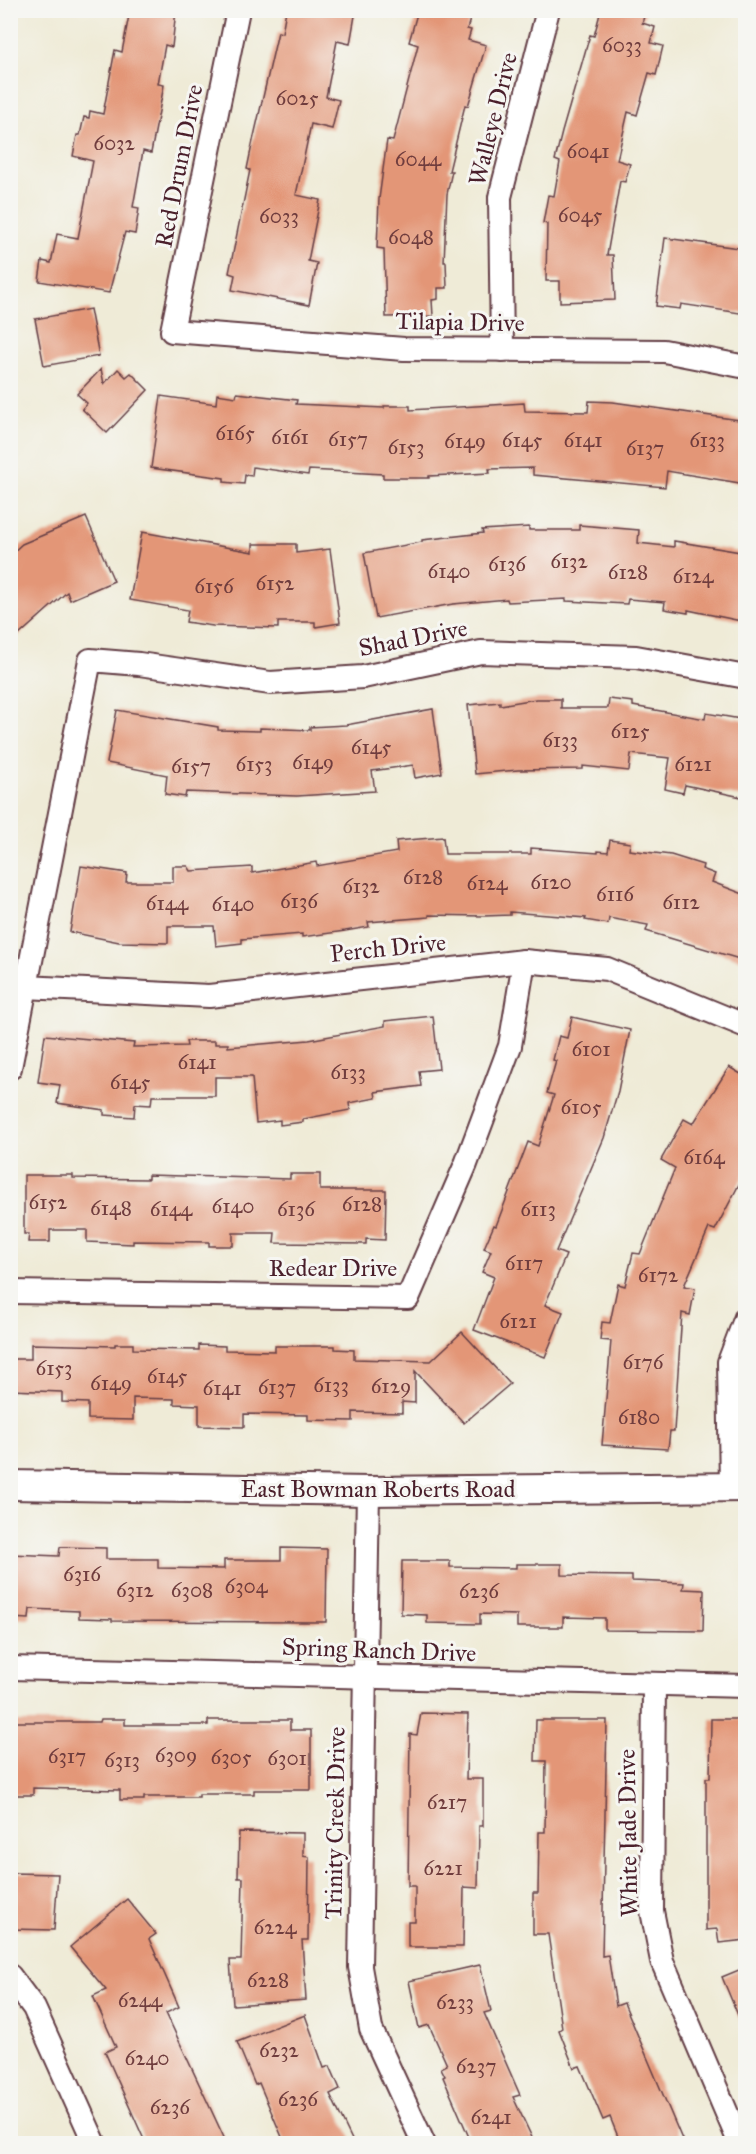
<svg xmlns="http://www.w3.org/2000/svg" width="756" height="2154" font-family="'IM FELL Great Primer',serif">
<rect width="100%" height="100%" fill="#f6f6f2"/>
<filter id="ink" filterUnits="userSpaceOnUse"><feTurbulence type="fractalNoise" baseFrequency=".0167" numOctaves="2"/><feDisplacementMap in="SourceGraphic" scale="12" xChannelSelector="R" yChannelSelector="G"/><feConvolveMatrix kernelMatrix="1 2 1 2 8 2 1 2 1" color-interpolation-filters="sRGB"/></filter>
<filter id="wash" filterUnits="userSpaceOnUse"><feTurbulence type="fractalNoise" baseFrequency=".008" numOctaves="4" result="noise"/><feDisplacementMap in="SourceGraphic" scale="24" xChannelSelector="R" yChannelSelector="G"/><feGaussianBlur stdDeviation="1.35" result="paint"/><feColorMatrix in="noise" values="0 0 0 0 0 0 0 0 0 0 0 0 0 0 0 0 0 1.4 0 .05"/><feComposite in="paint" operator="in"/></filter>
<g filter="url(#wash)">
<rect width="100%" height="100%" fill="#efebd7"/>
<g id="blocks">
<g fill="#e39677">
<polygon points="130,10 176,10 172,47 165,45 158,84 164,85 151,153 143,151 133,207 139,208 135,234 125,232 109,293 39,281 42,261 51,263 57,234 78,238 93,161 73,156 77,135 80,135 84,117 89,118 90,111 103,114 115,50 122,52"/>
<polygon points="286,10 356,10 350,44 337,41 326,97 339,100 332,129 311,124 296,195 320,200 308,261 317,263 309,305 232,290 235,275 229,273 250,170 247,169 252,145 278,32 282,33"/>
<polygon points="418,10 450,10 471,16 467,29 471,30 468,40 486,45 468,106 465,105 449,171 452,171 447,194 444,262 446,262 447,288 438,288 438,299 432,300 433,316 386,317 384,249 377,248 379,199 387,140 393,141 418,45 409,42"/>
<polygon points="601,10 646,10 642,23 655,27 651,43 663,46 656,75 649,73 637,115 628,112 617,160 630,164 625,182 620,181 607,255 613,255 615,300 560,302 560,281 546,281 547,224 543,223 548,195 554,196 560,162 555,160 562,132 590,35 594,36"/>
<polygon points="665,238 746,249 746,314 681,304 680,309 656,306"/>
<polygon points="90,309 99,356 44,366 35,319"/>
<polygon points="101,369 104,384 118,369 126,377 131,373 148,390 107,433 82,409 87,403 77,394"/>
<polygon points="237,393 297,400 296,404 384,408 384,406 410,406 410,410 524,403 525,411 588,412 589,401 613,402 746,421 746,484 667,471 665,487 533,475 533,468 489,469 490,473 429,476 429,478 383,478 383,474 309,470 308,475 253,467 252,476 245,475 244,484 224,482 224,478 151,468 161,396 216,404 217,394 236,397"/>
<polygon points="86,517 114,581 70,600 67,592 10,643 10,555 22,544"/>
<polygon points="579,525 639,530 638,543 674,547 674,541 746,553 746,622 688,610 688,613 664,609 665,602 628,599 627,604 566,601 566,599 508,602 507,599 453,604 376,618 364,553 422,542 422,540 483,533 482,530 529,527 529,530 579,530"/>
<polygon points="142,532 253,552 253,544 296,544 296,553 330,549 340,623 315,627 315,622 278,622 278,628 213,626 186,622 188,610 130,600"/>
<polygon points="536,699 561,699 561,708 608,708 609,699 633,702 633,706 705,719 706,713 746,720 746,798 685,785 683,793 665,789 670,758 631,754 629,771 583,766 583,769 518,770 475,774 468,705 500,702 500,705"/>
<polygon points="433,709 442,773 415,778 413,765 372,771 375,791 297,796 186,792 185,797 165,794 167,775 107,763 117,710 218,727 218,730 260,731 260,728 310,730 310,727 346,725"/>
<polygon points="443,837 445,854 531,854 531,848 598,853 598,851 608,852 610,840 630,843 629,850 671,855 703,865 702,869 715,874 712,882 746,895 746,961 646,931 648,925 609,918 608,924 585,920 586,918 510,912 510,915 484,916 429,915 429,917 368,922 369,927 345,931 302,937 302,934 242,939 242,943 216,946 214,926 168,926 168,943 119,942 70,932 81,866 127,873 126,882 173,882 173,866 188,866 191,871 252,867 252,873 316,862 317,866 397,852 396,841"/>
<polygon points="433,1016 439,1069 419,1071 421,1086 375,1092 376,1098 349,1103 350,1110 303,1119 303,1122 280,1125 280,1120 256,1123 252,1077 215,1077 215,1096 152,1096 151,1105 135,1104 134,1117 104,1115 104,1110 57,1103 60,1085 38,1082 45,1035 134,1043 133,1047 187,1046 186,1041 215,1041 215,1044 228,1044 228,1047 309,1040 385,1026 385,1021"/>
<polygon points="572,1017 630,1030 618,1091 604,1138 556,1251 566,1255 545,1305 563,1312 545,1357 474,1330 494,1277 482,1272 491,1251 484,1248 494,1225 496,1226 528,1142 538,1146 554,1095 547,1093 556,1061 553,1060 559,1036 567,1038"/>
<polygon points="729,1067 746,1077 746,1171 715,1230 709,1228 684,1286 695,1288 690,1315 682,1313 674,1431 670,1431 668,1449 602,1445 611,1341 600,1340 602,1322 610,1323 618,1284 625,1286 633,1253 640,1254 675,1168 661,1160 684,1119 693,1124"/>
<polygon points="290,1174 320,1174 320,1190 386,1190 385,1240 366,1239 366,1244 274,1243 275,1233 233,1233 233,1246 209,1246 209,1242 133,1241 133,1244 87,1242 87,1230 50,1230 50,1242 28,1242 29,1234 24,1234 24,1175 73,1175 73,1178 148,1179 148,1175 290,1179"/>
<polygon points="462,1332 510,1384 464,1423 415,1371 415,1403 402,1402 402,1413 353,1412 353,1421 308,1420 308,1415 244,1414 244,1427 199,1426 199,1405 174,1404 174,1399 133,1398 133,1420 88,1419 88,1403 62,1402 62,1392 10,1390 10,1359 31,1359 31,1344 115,1346 115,1344 133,1344 133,1349 199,1350 199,1345 225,1346 225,1350 275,1351 275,1346 335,1346 335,1349 354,1350 354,1359 431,1361"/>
<polygon points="60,1547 106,1548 106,1559 158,1559 158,1568 224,1569 224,1560 281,1560 281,1548 327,1549 326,1622 112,1621 112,1619 79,1618 79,1611 30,1609 29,1619 10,1618 10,1554 59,1556"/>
<polygon points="402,1561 450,1561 450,1567 516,1568 516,1564 562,1564 562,1575 632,1576 632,1581 684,1583 683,1589 704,1590 703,1631 605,1630 605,1618 563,1617 563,1627 517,1627 517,1615 480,1614 480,1624 427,1623 427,1615 401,1614"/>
<polygon points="421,1713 468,1714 466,1779 483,1779 483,1826 479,1826 478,1888 464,1887 463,1947 408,1947 408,1922 415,1922 415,1886 408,1886 410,1734 417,1735"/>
<polygon points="101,1719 125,1719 125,1725 208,1725 208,1720 290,1720 290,1730 311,1730 311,1790 254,1790 254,1794 199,1794 199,1797 144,1797 144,1800 120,1800 120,1790 33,1788 33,1795 10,1795 10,1722 100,1722"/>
<polygon points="711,1719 746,1719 746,1940 719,1943 717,1929 706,1930 706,1778 710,1778"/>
<polygon points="536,1720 607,1720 602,1956 608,1955 616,2006 624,2003 684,2144 621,2144 610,2117 603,2120 580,2066 574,2068 559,2030 562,2028 548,1934 533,1934 533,1893 538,1893 539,1832 545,1832 546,1761 535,1761"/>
<polygon points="239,1832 303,1833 303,1856 309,1857 308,1940 302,1940 306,2000 233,2005 230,1960 241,1960 243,1878 238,1878"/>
<polygon points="13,1873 58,1874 54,1930 11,1929"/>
<polygon points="127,1899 156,1934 149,1939 179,2007 166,2013 227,2144 146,2144 105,2052 116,2047 93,1996 106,1990 70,1947"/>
<polygon points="480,1965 491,2011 484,2013 520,2095 513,2097 535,2144 472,2144 443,2077 445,2076 441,2068 447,2065 429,2025 419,2028 409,1981"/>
<polygon points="746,1967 746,2032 745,2032 722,1977"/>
<polygon points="305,2015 324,2068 330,2066 340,2089 330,2094 354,2144 285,2144 259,2083 255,2085 237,2042"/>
</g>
</g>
</g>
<g filter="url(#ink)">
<use href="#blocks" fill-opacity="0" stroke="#633e45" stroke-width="1.5"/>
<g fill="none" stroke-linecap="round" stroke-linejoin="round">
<defs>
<g id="minor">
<polyline points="238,10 172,331 404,349 664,351 746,367"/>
<polyline points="502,350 500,197 548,10"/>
<polyline points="25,987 209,996 524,961 607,969 746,1026"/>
<polyline points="10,1068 90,660 139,664 270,683 363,677 481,652 636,657 746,677"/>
<polyline points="10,1292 408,1298 466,1164 510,1046 524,961"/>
<polyline points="731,1487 729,1362 746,1317"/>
<polyline points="368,1491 360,1967 371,2029 424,2144"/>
<polyline points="10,1668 746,1686"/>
<polyline points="654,1685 652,1911 662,1961 740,2144"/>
<polyline points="10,1976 34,2008 95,2144"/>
</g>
<polyline id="tertiary" points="10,1485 368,1491 746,1487"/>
</defs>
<use href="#minor" stroke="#633e45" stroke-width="26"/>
<use href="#tertiary" stroke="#633e45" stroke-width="32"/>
<use href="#minor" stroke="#fff" stroke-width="22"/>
<use href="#tertiary" stroke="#fff" stroke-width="28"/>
</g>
</g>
<g text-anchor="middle" stroke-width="6" stroke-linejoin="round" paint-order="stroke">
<g font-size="21" fill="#703d3e">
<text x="622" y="52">6033</text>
<text x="297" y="105">6025</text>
<text x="114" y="150">6032</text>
<text x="588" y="158">6041</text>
<text x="418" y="166">6044</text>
<text x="580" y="222">6045</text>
<text x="279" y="223">6033</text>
<text x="411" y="244">6048</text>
<text x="235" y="440">6165</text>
<text x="290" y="444">6161</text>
<text x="348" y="446">6157</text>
<text x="522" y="447">6145</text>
<text x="583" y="447">6141</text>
<text x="707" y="447">6133</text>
<text x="465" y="448">6149</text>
<text x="406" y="454">6153</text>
<text x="645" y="455">6137</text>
<text x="569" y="568">6132</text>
<text x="507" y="571">6136</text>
<text x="449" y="578">6140</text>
<text x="628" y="579">6128</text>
<text x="693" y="583">6124</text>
<text x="275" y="590">6152</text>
<text x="214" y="593">6156</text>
<text x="630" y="738">6125</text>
<text x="560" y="747">6133</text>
<text x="371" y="754">6145</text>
<text x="313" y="769">6149</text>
<text x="254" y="771">6153</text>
<text x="693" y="771">6121</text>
<text x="191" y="773">6157</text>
<text x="423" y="884">6128</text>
<text x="551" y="889">6120</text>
<text x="487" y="890">6124</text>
<text x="361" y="893">6132</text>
<text x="615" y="901">6116</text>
<text x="299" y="908">6136</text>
<text x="681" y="909">6112</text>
<text x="167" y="910">6144</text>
<text x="233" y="911">6140</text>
<text x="591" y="1056">6101</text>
<text x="197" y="1069">6141</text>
<text x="348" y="1079">6133</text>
<text x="130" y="1089">6145</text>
<text x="581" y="1114">6105</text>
<text x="704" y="1164">6164</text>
<text x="48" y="1209">6152</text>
<text x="362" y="1211">6128</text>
<text x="233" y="1213">6140</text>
<text x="111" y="1215">6148</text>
<text x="171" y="1216">6144</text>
<text x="296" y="1216">6136</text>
<text x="538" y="1216">6113</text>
<text x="524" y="1270">6117</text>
<text x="658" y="1282">6172</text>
<text x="518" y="1328">6121</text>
<text x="643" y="1369">6176</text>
<text x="54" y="1375">6153</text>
<text x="167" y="1383">6145</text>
<text x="111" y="1390">6149</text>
<text x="331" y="1392">6133</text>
<text x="391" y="1393">6129</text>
<text x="277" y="1394">6137</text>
<text x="222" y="1395">6141</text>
<text x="639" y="1424">6180</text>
<text x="82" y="1581">6316</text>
<text x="246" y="1593">6304</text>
<text x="135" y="1597">6312</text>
<text x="192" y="1597">6308</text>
<text x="479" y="1598">6236</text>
<text x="176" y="1762">6309</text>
<text x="67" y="1763">6317</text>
<text x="231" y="1764">6305</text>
<text x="287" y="1765">6301</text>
<text x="122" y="1767">6313</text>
<text x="447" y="1809">6217</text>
<text x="443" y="1875">6221</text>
<text x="275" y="1934">6224</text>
<text x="268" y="1987">6228</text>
<text x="140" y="2007">6244</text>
<text x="455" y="2009">6233</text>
<text x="279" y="2057">6232</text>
<text x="147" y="2065">6240</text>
<text x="476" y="2073">6237</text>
<text x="298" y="2106">6236</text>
<text x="170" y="2114">6236</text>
<text x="491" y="2124">6241</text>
</g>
<g font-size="24" fill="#4a1f2b" stroke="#f6f6f2">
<text transform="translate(493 119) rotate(-76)" y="8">Walleye Drive</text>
<text transform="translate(179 166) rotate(-79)" y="8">Red Drum Drive</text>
<text transform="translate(460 322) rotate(1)" y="8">Tilapia Drive</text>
<text transform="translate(413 638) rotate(-11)" y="8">Shad Drive</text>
<text transform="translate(388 948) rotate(-6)" y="8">Perch Drive</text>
<text x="333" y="1276">Redear Drive</text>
<text x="378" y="1497">East Bowman Roberts Road</text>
<text transform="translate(379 1650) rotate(2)" y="8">Spring Ranch Drive</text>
<text transform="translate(335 1823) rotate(-89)" y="8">Trinity Creek Drive</text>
<text transform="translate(628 1833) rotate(-91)" y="8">White Jade Drive</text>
</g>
</g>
<rect width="756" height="2154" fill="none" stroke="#f6f6f2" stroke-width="36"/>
</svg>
